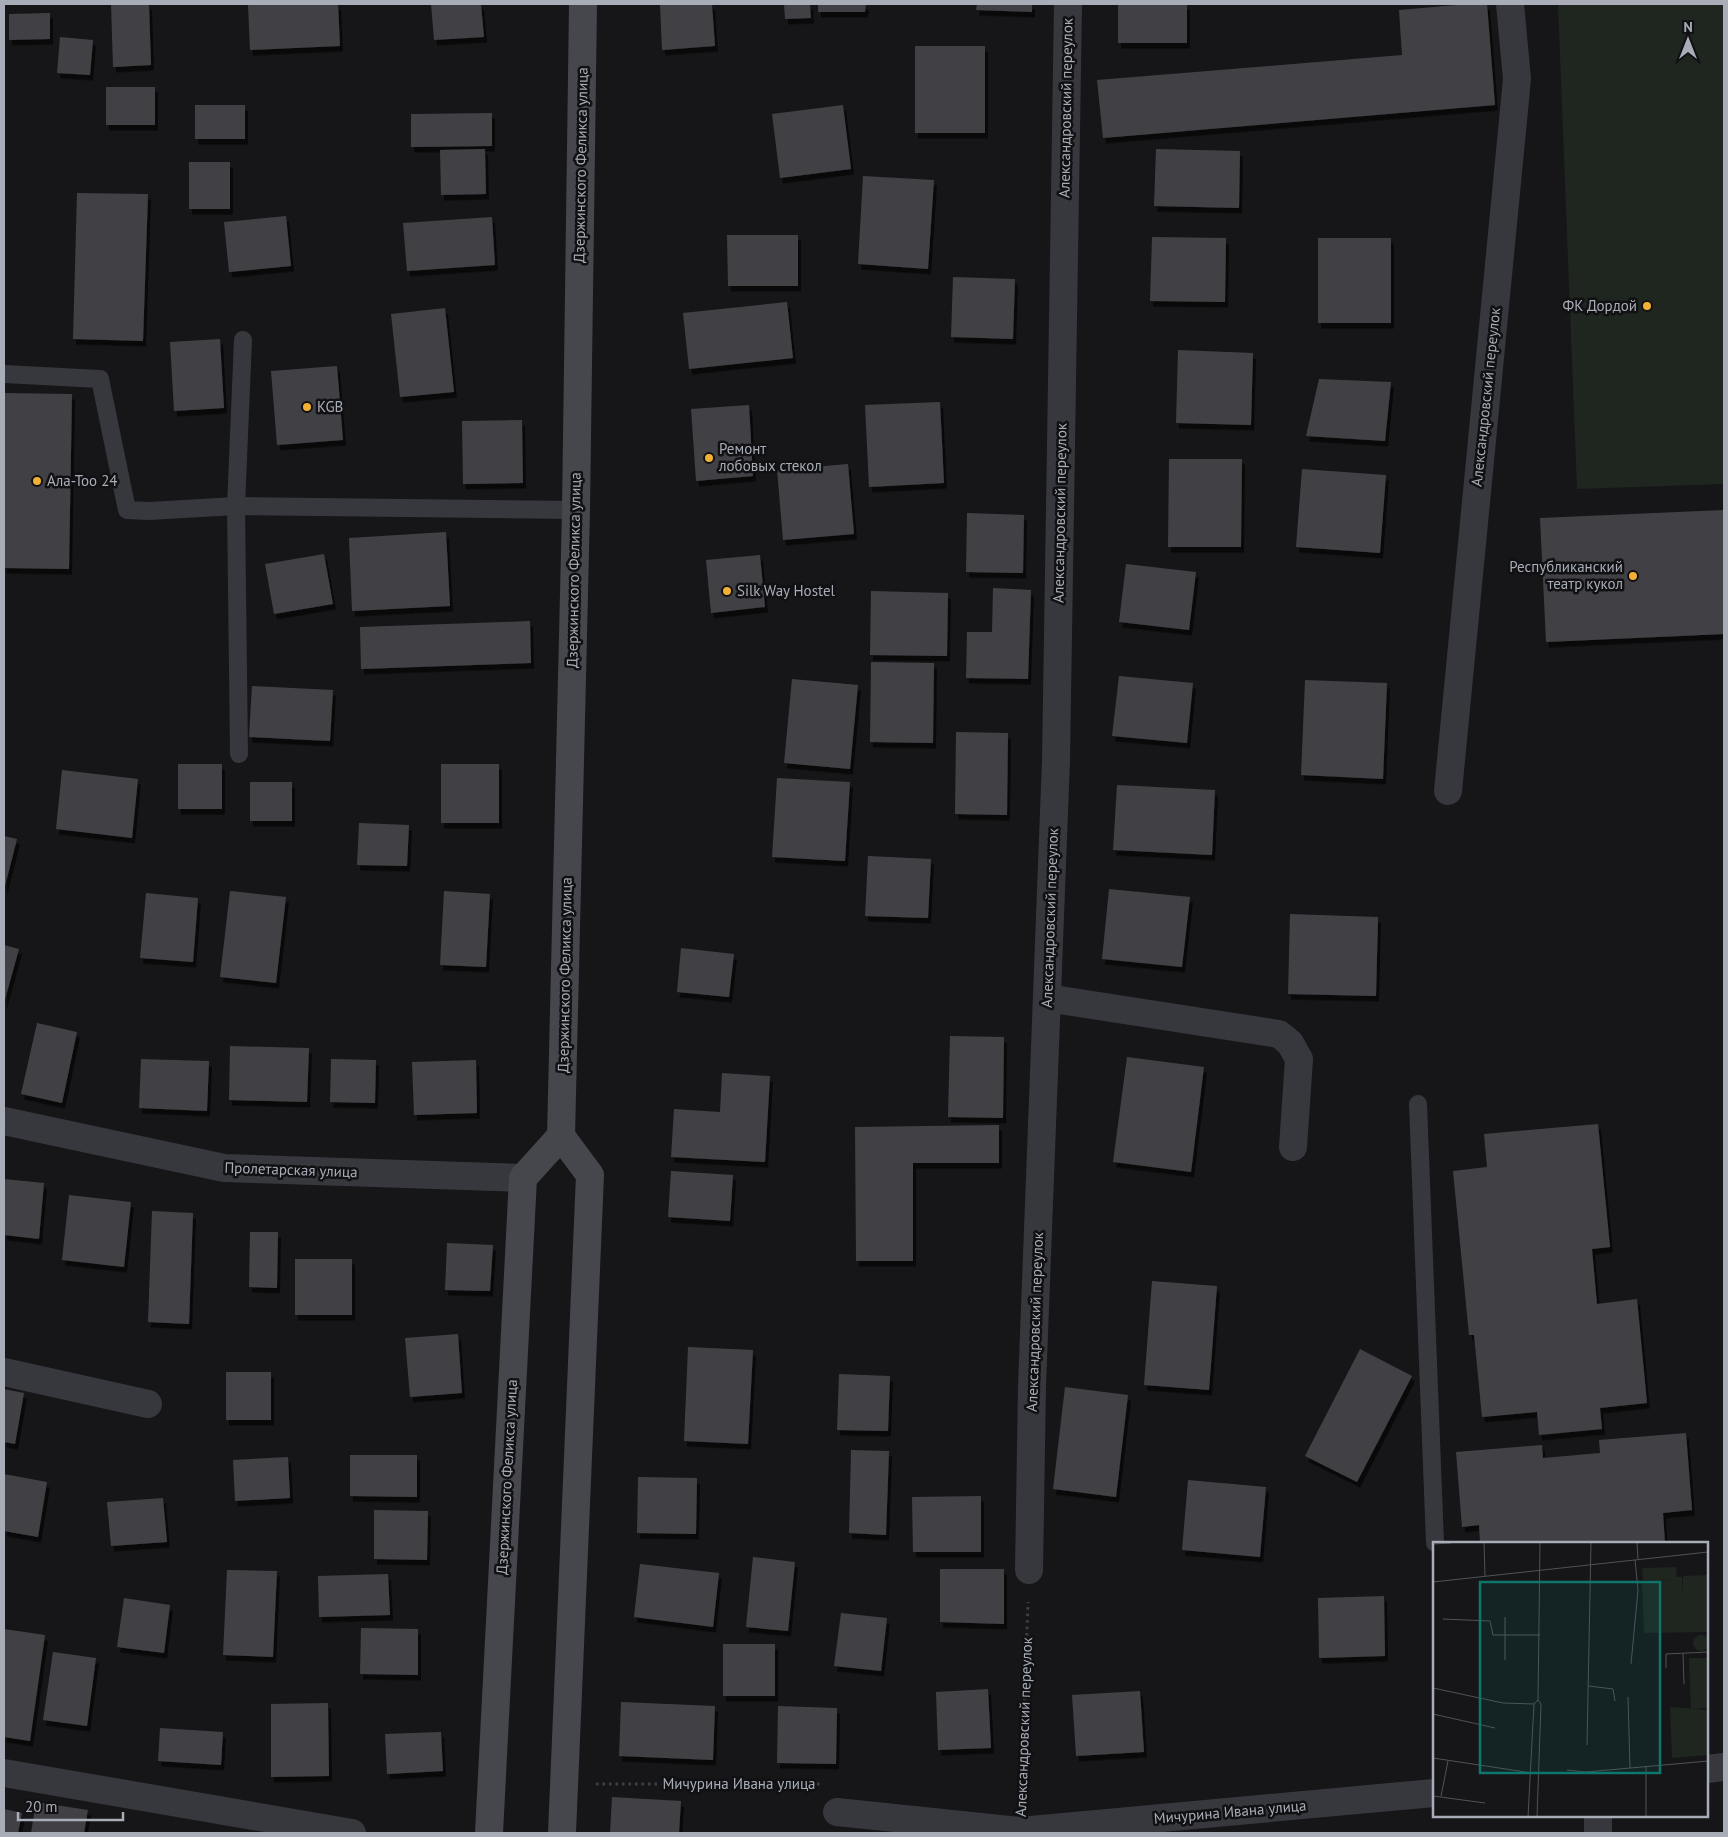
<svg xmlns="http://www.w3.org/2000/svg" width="1728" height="1837" font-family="'PT Sans',sans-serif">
<defs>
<filter id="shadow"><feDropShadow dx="3" dy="5.5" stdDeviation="0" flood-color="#0009"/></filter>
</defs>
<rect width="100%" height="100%" fill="#161618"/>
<polygon fill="#1e261f" points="1558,4 1724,4 1724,484 1577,489"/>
<g fill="#404145" filter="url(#shadow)">
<polygon points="111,4 149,4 151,65 113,67"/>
<polygon points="338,4 340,46 250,50 248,5"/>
<polygon points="431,4 481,4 484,37 434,40"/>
<polygon points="660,4 712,4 715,46 662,50"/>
<polygon points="784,4 810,4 811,18 785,19"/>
<polygon points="818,4 866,4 865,12 818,12"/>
<polygon points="977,4 1032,4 1032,12 976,10"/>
<rect x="1118" y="4" width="69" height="39"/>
<polygon points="1468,4 1487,4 1495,105 1103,138 1097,80 1402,55 1399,10"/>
<polygon points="50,13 50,39 9,40 9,14"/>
<polygon points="60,37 93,40 90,75 57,73"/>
<rect x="915" y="46" width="70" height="87"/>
<rect x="106" y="87" width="49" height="38"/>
<rect x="195" y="105" width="50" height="34"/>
<polygon points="843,105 851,169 780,178 772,114"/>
<polygon points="492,113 492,146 411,147 411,114"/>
<polygon points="485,149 486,194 441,195 440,150"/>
<polygon points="1156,149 1240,151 1239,208 1154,206"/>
<rect x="189" y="162" width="41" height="47"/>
<polygon points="863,176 934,180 928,269 858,264"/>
<polygon points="77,193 148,194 143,341 73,339"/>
<polygon points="286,216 291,266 229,272 224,222"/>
<polygon points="492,217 495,265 407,271 403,223"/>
<polygon points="727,235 798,235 798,286 728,286"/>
<polygon points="1152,237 1226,238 1225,302 1150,301"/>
<rect x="1318" y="238" width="73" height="85"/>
<polygon points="953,277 1015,279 1013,339 951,337"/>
<polygon points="787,302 793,358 689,369 683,313"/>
<polygon points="445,308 454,392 400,397 391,314"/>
<polygon points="220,339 224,408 174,411 170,342"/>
<polygon points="1178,350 1253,353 1251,425 1176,423"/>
<polygon points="337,366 343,440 277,445 271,371"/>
<polygon points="1319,379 1391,382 1385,441 1306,436"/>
<polygon points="4,393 72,394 69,569 4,568"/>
<polygon points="940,402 944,483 869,487 865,405"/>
<polygon points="749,405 753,476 696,481 691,409"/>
<polygon points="522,420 523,483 463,484 462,421"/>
<polygon points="1169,459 1242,459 1241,547 1168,547"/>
<polygon points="848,464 854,534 783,540 777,470"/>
<polygon points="1302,469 1386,475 1380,553 1296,547"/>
<polygon points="1724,510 1724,634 1546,642 1540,518"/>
<polygon points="967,513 1024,515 1023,573 966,572"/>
<polygon points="446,532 450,606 352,611 349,538"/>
<polygon points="324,554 333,604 274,614 265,564"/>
<polygon points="760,555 765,607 711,613 706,560"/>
<polygon points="1126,564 1196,572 1189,630 1119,622"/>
<polygon points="993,588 1031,590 1028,679 966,678 967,632 992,632"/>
<polygon points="871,591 948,593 947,656 870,655"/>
<polygon points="530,621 531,663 361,669 360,627"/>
<polygon points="871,662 934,663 933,743 870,742"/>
<polygon points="1119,676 1193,683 1187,743 1112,736"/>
<polygon points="792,679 858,685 850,769 784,763"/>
<polygon points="1305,680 1387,683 1383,779 1301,775"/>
<polygon points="252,686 333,690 330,741 249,737"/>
<polygon points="956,732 1008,733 1007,815 955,814"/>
<rect x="178" y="764" width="44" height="45"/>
<rect x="441" y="764" width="58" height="59"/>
<polygon points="62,770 138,779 132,838 56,829"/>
<polygon points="777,778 850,782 845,861 772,857"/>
<rect x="250" y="782" width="42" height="39"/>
<polygon points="1117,785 1215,790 1212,855 1113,850"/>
<polygon points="359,823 409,825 407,866 357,865"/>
<polygon points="4,836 17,839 4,890"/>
<polygon points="868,856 931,859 928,918 865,916"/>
<polygon points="1109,889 1190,897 1182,967 1102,959"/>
<polygon points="230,891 286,897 276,983 220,977"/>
<polygon points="444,891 490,894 486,967 440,965"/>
<polygon points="146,893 198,898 193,962 140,958"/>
<polygon points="1290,914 1378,917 1376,996 1288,994"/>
<polygon points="4,945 19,949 4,1003"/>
<polygon points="681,948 734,954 729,997 677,992"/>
<polygon points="37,1023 77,1032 62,1103 21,1094"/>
<polygon points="950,1036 1004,1037 1003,1118 948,1117"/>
<polygon points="230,1046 309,1048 307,1102 229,1100"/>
<polygon points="1127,1057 1204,1067 1191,1172 1113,1162"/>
<polygon points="141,1059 209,1061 207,1111 139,1108"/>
<polygon points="331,1059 376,1060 375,1103 330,1102"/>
<polygon points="476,1060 477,1113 414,1115 412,1062"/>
<polygon points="722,1073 770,1076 765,1162 671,1157 674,1109 720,1112"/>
<polygon points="1598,1124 1610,1247 1592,1249 1597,1304 1637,1299 1647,1403 1600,1408 1602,1429 1539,1435 1537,1412 1482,1417 1474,1335 1469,1335 1453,1171 1487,1167 1484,1134"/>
<polygon points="999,1125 999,1163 913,1163 913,1261 856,1261 855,1127"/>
<polygon points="671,1171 733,1175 730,1221 668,1217"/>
<polygon points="4,1179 44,1183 39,1239 4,1235"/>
<polygon points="69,1195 131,1202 124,1267 62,1260"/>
<polygon points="152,1211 193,1213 189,1324 148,1322"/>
<polygon points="250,1232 278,1232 277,1288 249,1287"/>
<polygon points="447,1243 493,1245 490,1291 445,1290"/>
<rect x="295" y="1259" width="57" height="56"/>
<polygon points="1152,1281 1217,1286 1209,1390 1144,1385"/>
<polygon points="458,1334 462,1393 410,1397 405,1338"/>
<polygon points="688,1347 753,1350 748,1444 684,1441"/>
<polygon points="1360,1349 1412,1376 1357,1482 1305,1456"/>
<rect x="226" y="1372" width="45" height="48"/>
<polygon points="839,1374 890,1376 888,1431 837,1430"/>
<polygon points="1065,1387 1128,1395 1116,1497 1053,1489"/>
<polygon points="4,1389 24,1393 15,1444 4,1442"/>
<polygon points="1686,1433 1692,1510 1663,1513 1665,1543 1480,1543 1479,1525 1462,1527 1456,1452 1542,1445 1543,1458 1600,1453 1599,1440"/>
<polygon points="851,1450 889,1451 886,1535 849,1533"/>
<polygon points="350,1455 417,1455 417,1497 350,1496"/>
<polygon points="288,1457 290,1498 235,1501 233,1460"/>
<polygon points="4,1474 47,1482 38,1537 4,1531"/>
<polygon points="638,1477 697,1478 696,1534 637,1533"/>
<polygon points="1188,1480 1266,1487 1260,1557 1182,1550"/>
<polygon points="981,1496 981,1552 913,1552 912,1497"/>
<polygon points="163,1498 167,1542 111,1546 107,1502"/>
<polygon points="374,1510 428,1511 427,1560 374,1559"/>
<polygon points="753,1557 795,1562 788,1631 746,1627"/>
<polygon points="640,1564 719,1573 713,1627 634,1617"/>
<polygon points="940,1569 1004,1569 1004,1624 940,1622"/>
<polygon points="227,1570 277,1571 273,1657 223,1655"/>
<polygon points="388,1574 390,1615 319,1617 318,1576"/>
<polygon points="1384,1596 1385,1656 1319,1658 1318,1598"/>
<polygon points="124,1598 170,1605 164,1653 117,1647"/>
<polygon points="841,1613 887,1618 881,1671 834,1666"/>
<polygon points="361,1628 418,1629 418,1675 360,1674"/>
<polygon points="4,1629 45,1635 30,1741 4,1737"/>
<rect x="723" y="1644" width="52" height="52"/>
<polygon points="53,1652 96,1658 87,1726 43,1720"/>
<polygon points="988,1689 991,1748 938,1750 936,1692"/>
<polygon points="1140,1691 1144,1752 1076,1756 1072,1695"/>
<polygon points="621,1702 715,1706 713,1760 619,1756"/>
<polygon points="328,1703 329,1776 271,1777 271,1704"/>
<polygon points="778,1706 837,1708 836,1764 777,1763"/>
<polygon points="160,1728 223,1732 221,1765 158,1761"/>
<polygon points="441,1732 443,1771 387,1774 385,1734"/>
<polygon points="612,1797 681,1801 679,1833 610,1833"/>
<polygon points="36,1802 88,1810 84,1833 31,1833"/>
<polygon points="4,1809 22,1813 18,1833 4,1833"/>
</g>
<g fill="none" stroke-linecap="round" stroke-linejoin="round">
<g stroke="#3d3f44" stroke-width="3" stroke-dasharray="2.5 4" stroke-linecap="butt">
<polyline points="596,1784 820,1784"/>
<polyline points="1021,1798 1028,1602"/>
</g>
<g stroke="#37383d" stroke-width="18">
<polyline points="4,374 100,379 127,510 149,511 236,506 576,510"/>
<polyline points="239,754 236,506 243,340"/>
<polyline points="1418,1104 1435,1543"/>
</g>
<g stroke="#37383d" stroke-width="28">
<polyline points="1448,791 1517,79 1510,4"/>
<polyline points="1047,998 1279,1034 1290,1043 1299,1059 1293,1147"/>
<polyline points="4,1121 224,1168 523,1178"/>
<polyline points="4,1372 148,1404"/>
<polyline points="1029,1570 1032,1386 1056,760 1068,4"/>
<polyline points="1707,1769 1724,1767"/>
<polyline points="4,1773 352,1833"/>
<polyline points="837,1812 1020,1831 1434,1793"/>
<polyline points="1598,1833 1598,1816"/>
</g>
<g stroke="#45474d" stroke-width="28">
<polyline points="489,1833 523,1178 561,1136"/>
<polyline points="562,1833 590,1175 561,1136 576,510 583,4"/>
</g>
</g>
<g fill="#f2b134" stroke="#111113" stroke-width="2">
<circle cx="1647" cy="306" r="5"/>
<circle cx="307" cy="407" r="5"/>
<circle cx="709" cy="458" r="5"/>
<circle cx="37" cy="481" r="5"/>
<circle cx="1633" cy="576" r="5"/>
<circle cx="727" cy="591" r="5"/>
</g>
<g text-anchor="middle" stroke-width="5" stroke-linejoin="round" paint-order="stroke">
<g font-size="15" fill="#a8adb8" stroke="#111113">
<text transform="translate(1066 108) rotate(-89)" y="5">Александровский переулок</text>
<text transform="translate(581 165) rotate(-89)" y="5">Дзержинского Феликса улица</text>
<text transform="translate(1486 397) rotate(-84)" y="5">Александровский переулок</text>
<text transform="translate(1060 513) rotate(-89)" y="5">Александровский переулок</text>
<text transform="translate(574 570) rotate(-89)" y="5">Дзержинского Феликса улица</text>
<text transform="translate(1050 918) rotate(-88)" y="5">Александровский переулок</text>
<text transform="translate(565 975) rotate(-89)" y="5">Дзержинского Феликса улица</text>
<text transform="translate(291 1170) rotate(2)" y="5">Пролетарская улица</text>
<text transform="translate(1035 1322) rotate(-88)" y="5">Александровский переулок</text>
<text transform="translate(507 1477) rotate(-87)" y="5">Дзержинского Феликса улица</text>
<text transform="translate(1024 1727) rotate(-88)" y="5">Александровский переулок</text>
<text x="739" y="1789">Мичурина Ивана улица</text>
<text transform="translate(1230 1812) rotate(-5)" y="5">Мичурина Ивана улица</text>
</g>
<g font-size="15" fill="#a8adb8" stroke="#111113" text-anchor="start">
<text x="1637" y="311" text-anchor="end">ФК Дордой</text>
<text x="317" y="412">KGB</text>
<text x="719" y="454">Ремонт<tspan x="719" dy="17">лобовых стекол</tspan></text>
<text x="47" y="486">Ала-Тоо 24</text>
<text x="1623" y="572" text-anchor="end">Республиканский<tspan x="1623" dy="17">театр кукол</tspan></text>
<text x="737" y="596">Silk Way Hostel</text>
</g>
</g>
<g transform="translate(1433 1542)">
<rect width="275" height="275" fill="#161618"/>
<path d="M 243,25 L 244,35 L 249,35 L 250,58 L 250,34 L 275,33 L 275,90 L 211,91 L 209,39 L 244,38 L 210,38 L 209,26 ZM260 101a8 8 0 1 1 16 0a8 8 0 1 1-16 0ZM 275,116 L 275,166 L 258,167 L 256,116 ZM 237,165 L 275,168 L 275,213 L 239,216 Z" fill="#1e261f"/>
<path fill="none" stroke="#505258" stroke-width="1" d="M 51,0 L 52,34M 204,0 L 205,17M 0,2 L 18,1M 0,40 L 275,10M 10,77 L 57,79 L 60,93 L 107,93M 250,111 L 251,142M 72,118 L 72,75M 198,122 L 205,48 L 202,18M 233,126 L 233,112 L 275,110M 156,144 L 180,147 L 182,159M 0,146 L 70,161 L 101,162M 195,155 L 197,226M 0,172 L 62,186M 154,203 L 158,0M 0,216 L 99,231M 134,228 L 153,230 L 275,219M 0,254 L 52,261M 8,254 L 15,219M 95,275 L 101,162 L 105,158M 104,275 L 108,162 L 105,158 L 107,0M 213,275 L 213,225"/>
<path fill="#0f766e" fill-opacity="0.15" stroke="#0f766e" stroke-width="2.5" d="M 47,40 L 227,40 L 227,231 L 47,231 Z"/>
<rect width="275" height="275" fill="none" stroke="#a8adb8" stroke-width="2.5"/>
</g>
<rect width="1728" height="1837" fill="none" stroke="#a8adb8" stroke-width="10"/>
<g transform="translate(1688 40)" stroke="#111113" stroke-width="4" paint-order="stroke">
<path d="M0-4L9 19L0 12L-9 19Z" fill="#a8adb8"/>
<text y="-8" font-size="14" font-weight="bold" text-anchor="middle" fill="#a8adb8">N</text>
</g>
<path d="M18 1812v8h105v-8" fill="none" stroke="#a8adb8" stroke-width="2.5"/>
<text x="25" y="1812" font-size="15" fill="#a8adb8" stroke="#111113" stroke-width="4" paint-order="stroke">20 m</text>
</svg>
